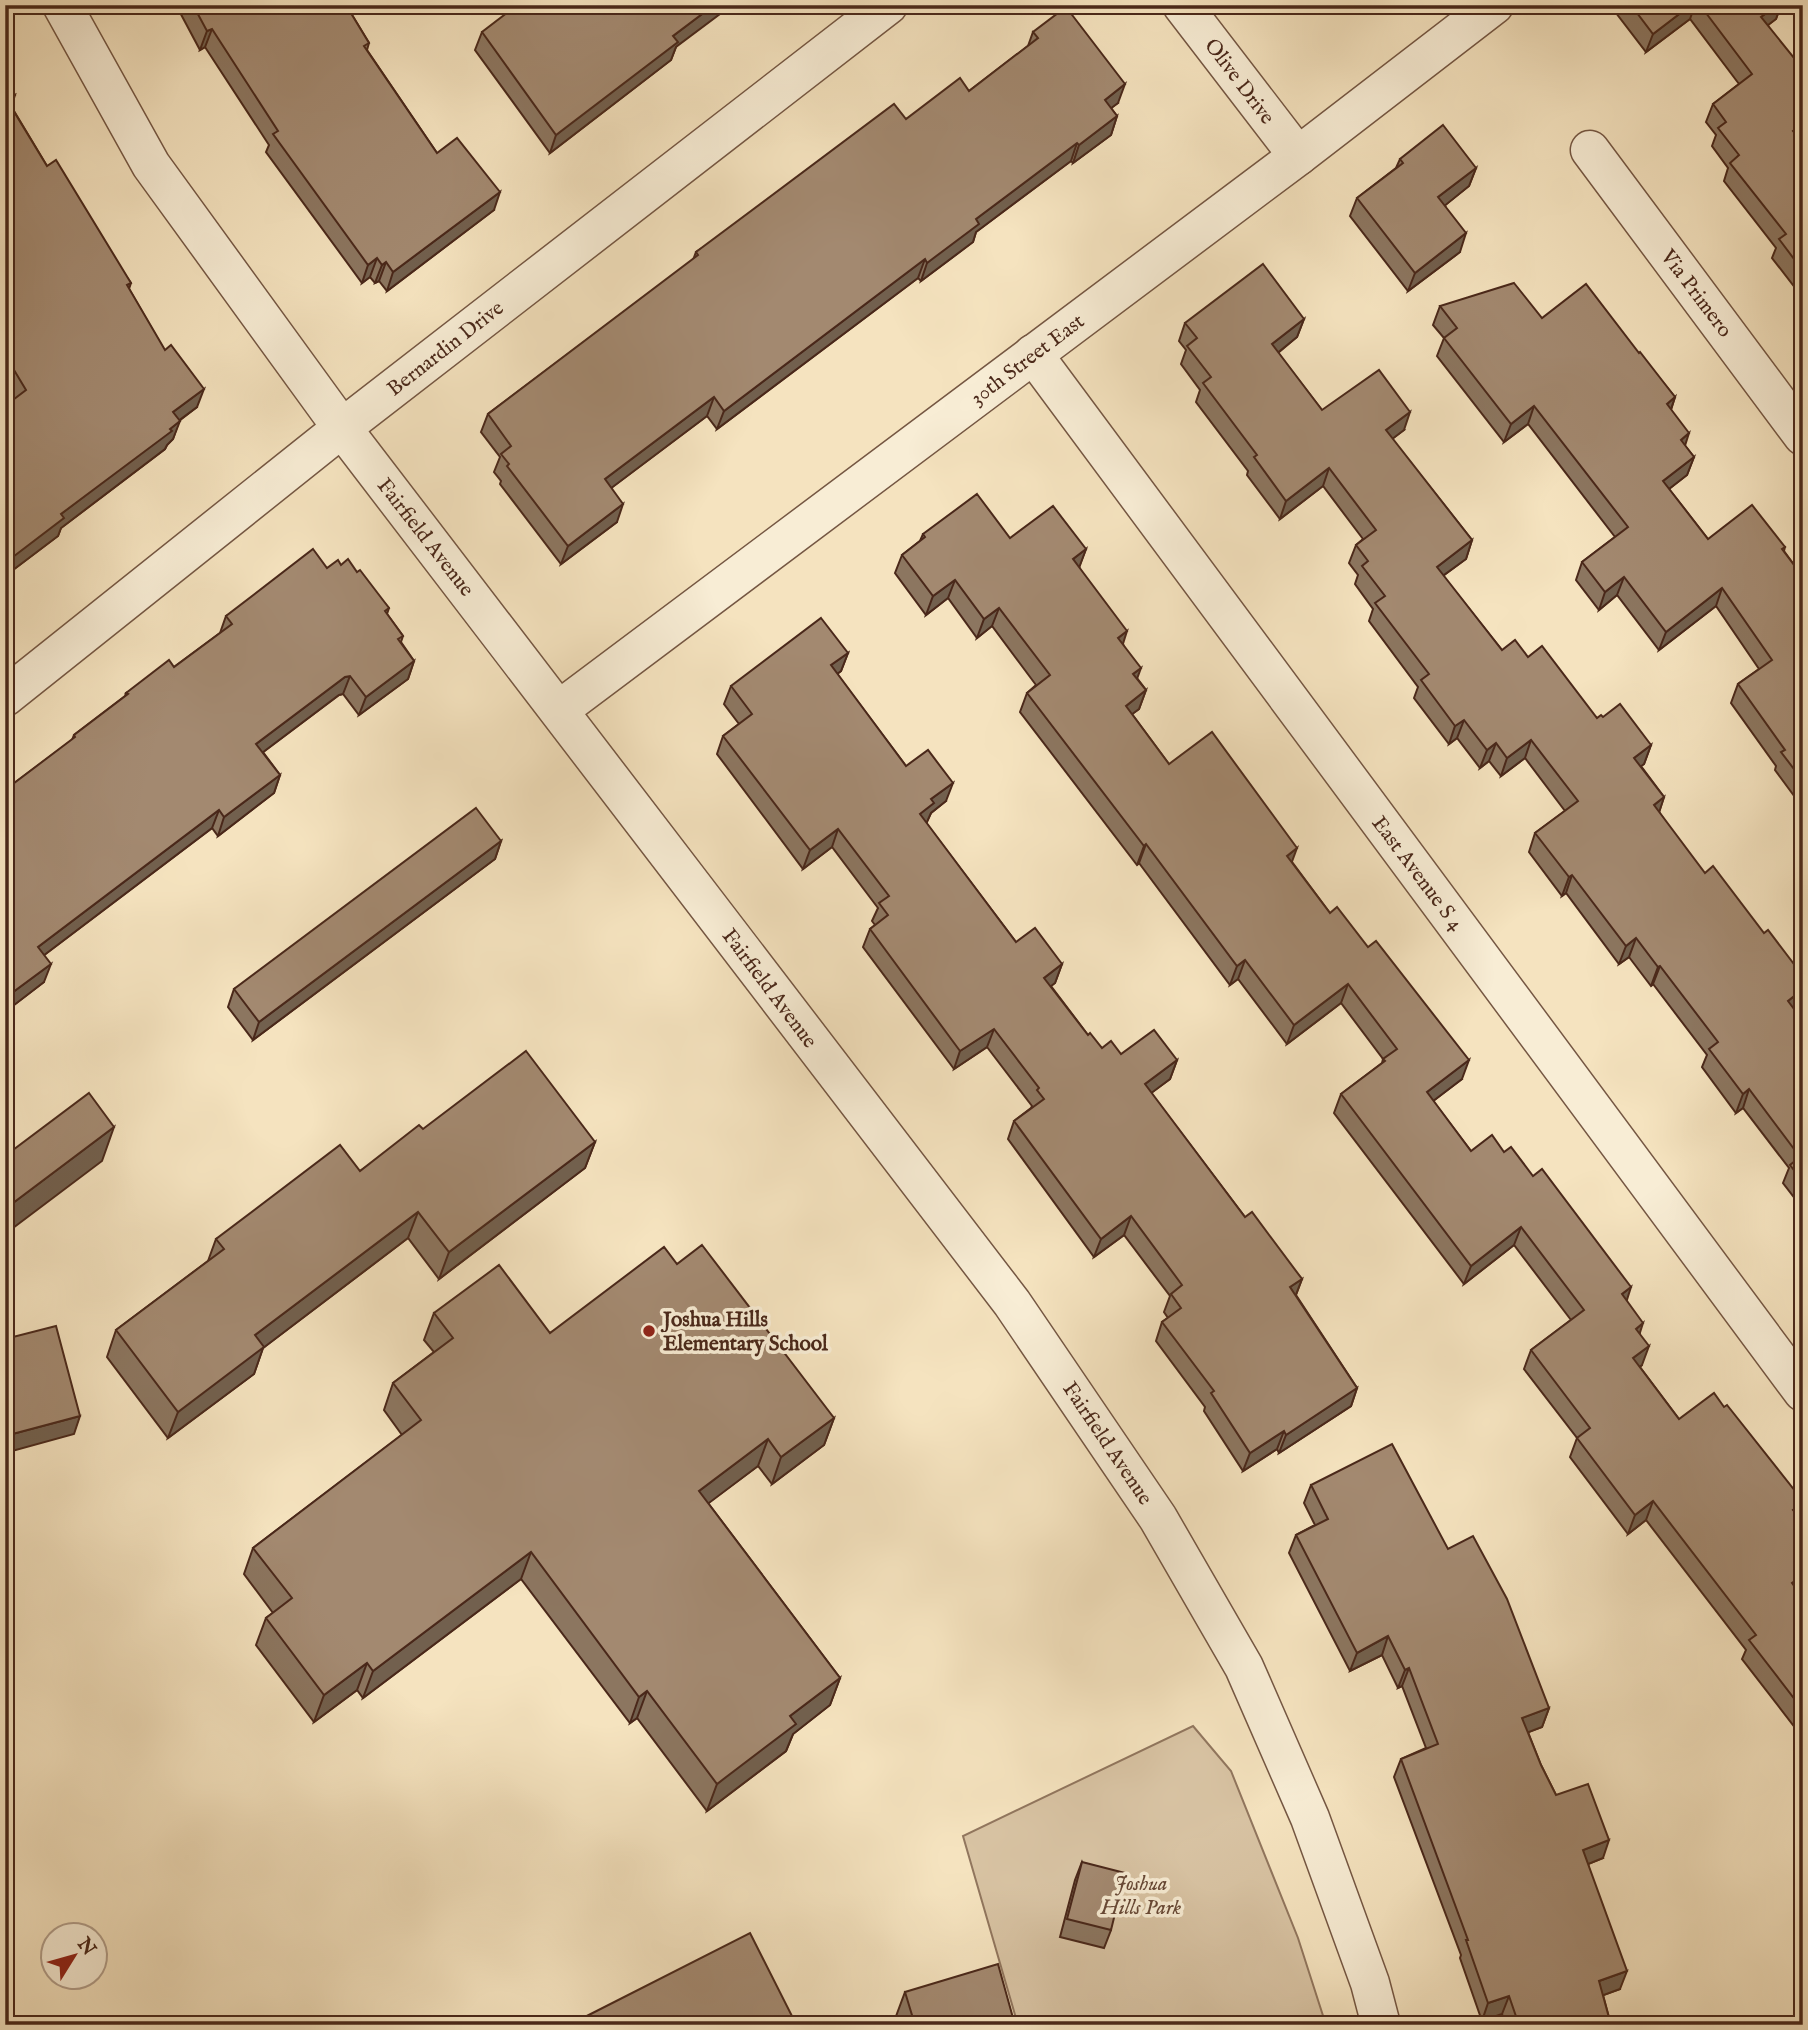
<svg xmlns="http://www.w3.org/2000/svg" width="1808" height="2030" font-family="'IM FELL English',serif">
<rect width="100%" height="100%" fill="#f5e3bf"/>
<filter id="stains"><feTurbulence type="fractalNoise" baseFrequency=".00286" numOctaves="4"/><feColorMatrix values="0 0 0 0 .2 0 0 0 0 .09 0 0 0 0 .02 0 0 0 .5 -.17"/></filter>
<radialGradient id="worn" r=".72"><stop offset=".6" stop-color="#630" stop-opacity="0"/><stop offset="1" stop-color="#630" stop-opacity=".3"/></radialGradient>
<polygon fill="#d8c3a3" stroke="#91765e" stroke-width="2" points="1193,1726 1231,1771 1298,1938 1326,2025 1018,2025 963,1836"/>
<g fill="none" stroke-linecap="round" stroke-linejoin="round">
<defs>
<g id="street">
<polyline points="62,5 151,165 342,428 1012,1303 1158,1518 1244,1667 1310,1818 1370,1983 1381,2025"/>
<polyline points="1182,5 1298,156"/>
<polyline points="1590,150 1803,436"/>
<polyline points="1033,354 1803,1392"/>
<polyline points="5,697 342,428 888,5"/>
<polyline points="559,710 1298,156 1494,5"/>
</g>
</defs>
<use href="#street" stroke="#755743" stroke-width="41"/>
<use href="#street" stroke="#f8edd5" stroke-width="38"/>
</g>
<g fill="#8c7660" stroke="#4a281a" stroke-width="2">
<polygon points="176,5 346,5 369,43 367,50 437,153 494,210 387,291 379,281 375,283 370,277 362,283 266,152 269,145 205,47 200,50"/>
<polygon points="1614,5 1781,5 1776,19 1768,25 1799,140 1803,144 1803,298 1772,258 1776,248 1724,181 1728,168 1712,146 1716,135 1706,122 1713,104 1739,84 1690,19 1646,52 1613,9"/>
<polygon points="482,32 676,47 671,60 550,153 475,50"/>
<polygon points="1033,32 1118,103 1111,108 1117,116 1111,135 1073,163 1071,161 976,232 973,242 921,281 918,278 717,429 707,416 611,488 617,522 561,564 500,484 501,481 494,472 500,457 481,432 488,414 693,260 696,252 906,119 969,91 1028,46"/>
<polygon points="5,78 11,106 47,166 131,283 129,289 197,407 179,421 173,439 167,445 165,449 61,528 58,536 5,576 5,406 14,399 5,384"/>
<polygon points="1400,159 1476,168 1469,186 1445,205 1460,252 1408,291 1350,216 1357,198 1396,168"/>
<polygon points="1440,306 1542,318 1639,353 1675,397 1671,410 1685,446 1694,457 1687,475 1669,489 1708,539 1785,547 1784,551 1803,577 1803,808 1775,770 1776,766 1731,703 1738,684 1759,669 1716,606 1659,650 1617,595 1599,610 1576,580 1582,562 1615,537 1528,424 1504,442 1437,356 1444,338 1433,325"/>
<polygon points="1304,319 1297,337 1278,353 1322,410 1404,430 1392,439 1472,540 1466,559 1443,576 1502,650 1528,657 1597,718 1603,717 1651,745 1644,764 1641,766 1664,797 1659,812 1803,1021 1803,1209 1783,1183 1789,1168 1743,1108 1736,1113 1702,1067 1707,1055 1653,984 1651,986 1629,957 1619,964 1566,893 1562,896 1529,852 1535,833 1565,811 1525,758 1501,776 1489,761 1480,768 1457,738 1449,744 1414,698 1418,687 1369,621 1373,609 1355,584 1358,575 1349,563 1356,545 1363,539 1323,486 1280,519 1247,475 1248,471 1196,402 1200,390 1181,364 1186,350 1179,341 1185,323"/>
<polygon points="923,534 1010,538 1086,549 1079,567 1123,644 1137,678 1146,690 1139,709 1132,714 1169,764 1292,862 1330,913 1462,1079 1433,1101 1471,1151 1504,1152 1626,1301 1640,1334 1642,1365 1640,1367 1679,1419 1803,1505 1799,1517 1798,1592 1803,1598 1803,1738 1742,1659 1746,1650 1646,1520 1628,1534 1570,1457 1577,1438 1524,1369 1531,1350 1571,1320 1514,1245 1464,1284 1334,1113 1341,1094 1382,1063 1383,1059 1341,1003 1287,1044 1238,979 1230,985 1139,863 1137,865 1020,712 1027,693 1036,685 992,626 977,638 948,598 926,615 895,573 902,555 920,541"/>
<polygon points="341,565 357,572 389,608 387,614 403,636 401,642 414,661 408,679 359,715 343,694 339,695 263,752 280,775 274,793 218,836 212,828 44,955 44,982 6,1011 8,1013 5,1020 5,790 72,740 74,735 125,696 126,693 174,667 220,633 226,616 327,568"/>
<polygon points="848,653 841,671 837,674 906,766 946,801 931,813 926,823 1016,942 1062,964 1055,983 1051,986 1088,1035 1102,1048 1121,1054 1177,1060 1170,1079 1151,1093 1245,1217 1302,1279 1296,1295 1357,1388 1351,1406 1279,1453 1277,1449 1243,1471 1204,1411 1205,1407 1156,1341 1162,1322 1168,1318 1164,1312 1170,1296 1124,1235 1094,1257 1008,1139 1014,1121 1031,1108 1032,1106 987,1047 954,1069 863,947 870,929 875,925 872,921 878,908 832,847 803,869 717,754 723,736 739,724 724,704 731,686"/>
<polygon points="501,841 495,859 253,1040 228,1007 234,989"/>
<polygon points="423,1129 595,1142 585,1168 439,1279 408,1238 263,1348 254,1374 168,1438 107,1357 116,1330 208,1261 216,1239 360,1171"/>
<polygon points="677,1264 834,1418 824,1445 772,1484 758,1466 708,1503 840,1678 830,1705 793,1734 786,1751 707,1811 637,1718 630,1723 521,1579 363,1698 357,1690 314,1722 256,1645 266,1618 273,1613 244,1574 253,1548 402,1435 384,1410 393,1383 434,1352 424,1340 434,1313 550,1333"/>
<polygon points="1311,1485 1448,1549 1549,1708 1542,1727 1528,1732 1541,1765 1556,1795 1603,1858 1588,1864 1620,1989 1603,1995 1611,2025 1506,2025 1502,2014 1482,2021 1460,1958 1461,1955 1394,1777 1401,1759 1426,1748 1402,1686 1398,1688 1382,1655 1350,1671 1289,1553 1296,1535 1315,1525 1304,1503"/>
<polygon points="1082,1862 1111,1930 1104,1948 1060,1937 1075,1880"/>
<polygon points="905,1992 1015,2025 897,2025 895,2019"/>
</g>
<g fill="#72604e" stroke="#4a281a" stroke-width="2">
<polygon points="714,5 732,5 676,47 671,60 550,153 556,135 673,36"/>
<polygon points="1691,5 1695,5 1690,19 1646,52 1653,34"/>
<polygon points="1777,5 1781,5 1776,19 1755,35 1761,17"/>
<polygon points="212,29 205,47 200,50 207,31"/>
<polygon points="1125,84 1118,103 1098,118 1105,100"/>
<polygon points="15,95 9,114 7,100"/>
<polygon points="1117,116 1111,135 1073,163 1079,145"/>
<polygon points="1803,124 1803,137 1787,150 1793,131"/>
<polygon points="1077,143 1071,161 976,232 973,242 921,281 927,263 976,219"/>
<polygon points="1476,168 1469,186 1432,216 1438,197"/>
<polygon points="500,192 494,210 387,291 393,272"/>
<polygon points="1466,233 1460,252 1408,291 1415,273"/>
<polygon points="377,258 370,277 362,283 368,265"/>
<polygon points="925,259 918,278 717,429 724,411"/>
<polygon points="386,262 379,281 375,283 382,265"/>
<polygon points="1304,319 1297,337 1265,363 1272,344"/>
<polygon points="204,389 197,407 166,430 173,412"/>
<polygon points="714,397 707,416 598,498 605,479"/>
<polygon points="1675,397 1669,415 1667,404"/>
<polygon points="1534,406 1528,424 1504,442 1511,424"/>
<polygon points="1410,412 1404,430 1379,449 1386,430"/>
<polygon points="180,421 173,439 167,445 165,449 61,528 58,536 5,576 5,563 61,514"/>
<polygon points="1689,433 1683,452 1681,440"/>
<polygon points="1694,457 1687,475 1656,499 1663,481"/>
<polygon points="1329,468 1323,486 1280,519 1286,501"/>
<polygon points="623,504 617,522 561,564 568,546"/>
<polygon points="1472,540 1466,559 1430,585 1437,567"/>
<polygon points="1086,549 1079,568 1073,559"/>
<polygon points="1624,577 1617,595 1599,610 1605,592"/>
<polygon points="955,580 948,598 926,615 933,596"/>
<polygon points="1722,588 1716,606 1659,650 1666,632"/>
<polygon points="999,608 992,626 977,638 984,619"/>
<polygon points="1127,631 1121,650 1118,638"/>
<polygon points="848,653 841,671 824,684 831,665"/>
<polygon points="414,661 408,679 359,715 366,697"/>
<polygon points="1141,668 1134,687 1133,674"/>
<polygon points="350,676 343,694 339,695 250,762 256,744 345,677"/>
<polygon points="1146,690 1139,709 1119,724 1126,706"/>
<polygon points="1464,720 1457,738 1449,744 1455,726"/>
<polygon points="1531,740 1525,758 1501,776 1507,758"/>
<polygon points="1496,743 1489,761 1480,768 1487,750"/>
<polygon points="1651,745 1644,764 1628,776 1634,758"/>
<polygon points="280,775 274,793 218,836 224,817"/>
<polygon points="953,783 946,801 931,813 927,822 913,832 920,814 931,799"/>
<polygon points="1664,797 1658,816 1654,805"/>
<polygon points="219,810 212,828 31,965 38,947"/>
<polygon points="838,829 832,847 803,869 810,850"/>
<polygon points="501,841 495,859 253,1040 259,1022"/>
<polygon points="1146,844 1139,863 1137,865 1144,846"/>
<polygon points="1297,848 1290,867 1287,856"/>
<polygon points="1572,875 1566,893 1562,896 1569,877"/>
<polygon points="1636,938 1629,957 1619,964 1626,946"/>
<polygon points="1245,960 1238,979 1230,985 1237,966"/>
<polygon points="51,964 44,982 5,1012 5,998"/>
<polygon points="1062,964 1055,983 1038,996 1044,978"/>
<polygon points="1660,966 1653,984 1651,986 1658,967"/>
<polygon points="1348,984 1341,1003 1287,1044 1294,1025"/>
<polygon points="1803,989 1803,1003 1781,1019 1788,1001"/>
<polygon points="994,1029 987,1047 954,1069 960,1051"/>
<polygon points="1177,1060 1170,1079 1138,1103 1145,1084"/>
<polygon points="1469,1060 1462,1079 1420,1111 1427,1092"/>
<polygon points="1749,1089 1743,1108 1736,1113 1743,1094"/>
<polygon points="114,1127 102,1161 5,1234 5,1209"/>
<polygon points="595,1142 585,1168 439,1279 449,1252"/>
<polygon points="418,1212 408,1238 263,1348 254,1374 168,1438 178,1412 255,1335"/>
<polygon points="1131,1216 1124,1235 1094,1257 1101,1239"/>
<polygon points="1521,1227 1514,1245 1464,1284 1471,1266"/>
<polygon points="1302,1279 1295,1297 1290,1287"/>
<polygon points="1631,1287 1625,1306 1622,1294"/>
<polygon points="1643,1323 1637,1342 1636,1329"/>
<polygon points="1649,1346 1642,1365 1626,1377 1633,1358"/>
<polygon points="1357,1388 1351,1406 1279,1453 1286,1435"/>
<polygon points="80,1416 74,1434 5,1453 5,1436"/>
<polygon points="834,1418 824,1445 772,1484 781,1457"/>
<polygon points="1284,1431 1277,1449 1243,1471 1250,1453"/>
<polygon points="768,1439 758,1466 689,1518 699,1491"/>
<polygon points="1653,1501 1646,1520 1628,1534 1635,1515"/>
<polygon points="1803,1503 1803,1505 1797,1521 1793,1510"/>
<polygon points="531,1552 521,1579 363,1698 373,1671"/>
<polygon points="1803,1575 1803,1588 1785,1602 1792,1583"/>
<polygon points="1388,1636 1382,1655 1350,1671 1357,1653"/>
<polygon points="367,1663 357,1690 314,1722 324,1695"/>
<polygon points="1409,1668 1402,1686 1398,1688 1405,1670"/>
<polygon points="840,1678 830,1705 793,1734 786,1751 707,1811 717,1784 790,1716"/>
<polygon points="647,1691 637,1718 630,1723 639,1697"/>
<polygon points="1549,1708 1542,1727 1516,1737 1522,1718"/>
<polygon points="1609,1840 1603,1858 1576,1869 1583,1850"/>
<polygon points="1627,1971 1620,1989 1593,1999 1599,1981"/>
<polygon points="1509,1996 1502,2014 1482,2021 1488,2003"/>
</g>
<g fill="#a38970" stroke="#4a281a" stroke-width="2">
<polygon points="193,5 346,5 369,43 364,46 437,153 457,138 500,192 393,272 386,262 382,265 377,258 368,265 273,134 278,131 212,29 207,31"/>
<polygon points="517,5 714,5 673,36 678,42 556,135 482,32"/>
<polygon points="1631,5 1691,5 1653,34"/>
<polygon points="1700,5 1777,5 1761,17 1803,69 1803,124 1793,131 1803,144 1803,271 1779,239 1786,234 1730,163 1739,155 1718,128 1726,122 1713,104 1752,74"/>
<polygon points="1066,7 1125,84 1105,100 1117,116 1079,145 1077,143 976,219 979,224 927,263 925,259 724,411 714,397 605,479 623,504 568,546 507,466 509,464 501,454 511,446 488,414 698,255 696,252 894,104 906,119 960,78 969,91 1038,38 1033,32"/>
<polygon points="5,78 15,95 7,100 47,166 56,160 131,283 127,285 165,350 171,345 204,389 173,412 180,421 170,429 172,431 61,514 64,518 5,563 5,406 26,390 5,355"/>
<polygon points="1443,125 1476,168 1438,197 1466,233 1415,273 1357,198 1403,163 1400,159"/>
<polygon points="1263,264 1304,319 1272,344 1322,410 1379,370 1410,412 1386,430 1472,540 1437,567 1502,650 1515,640 1528,657 1542,646 1597,718 1601,715 1603,717 1620,704 1651,745 1634,758 1664,797 1654,805 1705,873 1713,866 1764,933 1768,930 1803,976 1803,989 1788,1001 1803,1021 1803,1182 1790,1165 1800,1157 1749,1089 1743,1094 1709,1049 1718,1042 1660,966 1658,967 1636,938 1626,946 1572,875 1569,877 1535,833 1578,801 1531,740 1507,758 1496,743 1487,750 1464,720 1455,726 1421,680 1429,674 1375,603 1385,596 1362,566 1368,561 1356,545 1376,530 1329,468 1286,501 1254,457 1257,455 1203,383 1211,377 1187,346 1197,338 1185,323"/>
<polygon points="1514,283 1542,318 1586,284 1639,353 1640,352 1675,397 1667,404 1689,433 1681,440 1694,457 1663,481 1708,539 1752,505 1785,547 1782,549 1803,577 1803,781 1781,752 1785,750 1738,684 1772,660 1722,588 1666,632 1624,577 1605,592 1582,562 1628,527 1534,406 1511,424 1444,338 1457,328 1440,306"/>
<polygon points="977,494 1010,538 1053,506 1086,549 1073,559 1127,631 1118,638 1141,668 1133,674 1146,690 1126,706 1169,764 1212,732 1297,848 1287,856 1330,913 1337,907 1368,947 1376,941 1469,1060 1427,1092 1471,1151 1492,1135 1504,1152 1511,1147 1533,1176 1542,1169 1631,1287 1622,1294 1643,1323 1636,1329 1649,1346 1633,1358 1679,1419 1714,1393 1724,1407 1727,1405 1803,1501 1803,1503 1793,1510 1803,1522 1803,1575 1792,1583 1803,1598 1803,1710 1749,1640 1756,1635 1653,1501 1635,1515 1577,1438 1590,1428 1531,1350 1584,1310 1521,1227 1471,1266 1341,1094 1385,1061 1383,1059 1397,1049 1348,984 1294,1025 1245,960 1237,966 1146,844 1144,846 1027,693 1050,675 999,608 984,619 955,580 933,596 902,555 925,537 923,534"/>
<polygon points="313,549 327,568 338,560 341,565 348,559 357,572 360,570 389,608 385,611 403,636 398,639 414,661 366,697 350,676 345,677 256,744 280,775 224,817 219,810 38,947 51,964 5,998 5,790 75,737 74,735 128,694 126,693 169,660 174,667 232,624 226,616"/>
<polygon points="821,618 848,653 831,665 906,766 928,750 953,783 931,799 934,803 920,814 1016,942 1035,928 1062,964 1044,978 1088,1035 1090,1033 1102,1048 1111,1041 1121,1054 1154,1030 1177,1060 1145,1084 1245,1217 1252,1212 1302,1279 1290,1287 1357,1388 1286,1435 1284,1431 1250,1453 1211,1393 1214,1391 1162,1322 1181,1308 1171,1294 1182,1285 1131,1216 1101,1239 1014,1121 1044,1099 1037,1090 1039,1088 994,1029 960,1051 870,929 888,915 879,903 889,896 838,829 810,850 723,736 752,714 731,686"/>
<polygon points="476,808 501,841 259,1022 234,989"/>
<polygon points="526,1051 595,1142 449,1252 418,1212 255,1335 264,1347 178,1412 116,1330 224,1249 216,1239 340,1145 360,1171 419,1125 423,1129"/>
<polygon points="89,1093 114,1127 5,1209 5,1156"/>
<polygon points="702,1245 834,1418 781,1457 768,1439 699,1491 840,1678 790,1716 796,1724 717,1784 647,1691 639,1697 531,1552 373,1671 367,1663 324,1695 266,1618 292,1598 253,1548 421,1420 393,1383 453,1338 434,1313 499,1265 550,1333 664,1247 677,1264"/>
<polygon points="56,1326 80,1416 5,1436 5,1339"/>
<polygon points="1392,1444 1448,1549 1473,1536 1507,1599 1549,1708 1522,1718 1541,1765 1556,1795 1588,1784 1609,1840 1583,1850 1627,1971 1599,1981 1611,2025 1519,2025 1509,1996 1488,2003 1466,1940 1468,1940 1401,1759 1438,1744 1409,1668 1405,1670 1388,1636 1357,1653 1296,1535 1328,1519 1311,1485"/>
<polygon points="1082,1862 1125,1873 1111,1930 1067,1919"/>
<polygon points="750,1933 796,2024 794,2025 569,2025"/>
<polygon points="998,1964 1015,2025 915,2025 905,1992"/>
</g>
<circle fill="#8f2418" stroke="#f8edd5" stroke-width="2.5" cx="649" cy="1331" r="7"/>
<g text-anchor="middle" stroke-width="7" stroke-linejoin="round" paint-order="stroke">
<g font-size="21" fill="#4a281a" stroke="#f8edd5">
<text transform="translate(1240 81) rotate(53)" y="7">Olive Drive</text>
<text transform="translate(1697 293) rotate(53)" y="7">Via Primero</text>
<text transform="translate(445 348) rotate(-38)" y="7">Bernardin Drive</text>
<text transform="translate(1027 359) rotate(-37)" y="7">30th Street East</text>
<text transform="translate(426 537) rotate(52)" y="7">Fairfield Avenue</text>
<text transform="translate(1418 873) rotate(53)" y="7">East Avenue S 4</text>
<text transform="translate(770 988) rotate(53)" y="7">Fairfield Avenue</text>
<text transform="translate(1108 1443) rotate(56)" y="7">Fairfield Avenue</text>
</g>
<g font-size="21" font-weight="bold" fill="#4a281a" stroke="#f8edd5" text-anchor="start">
<text x="663" y="1326">Joshua Hills<tspan x="663" dy="24">Elementary School</tspan></text>
</g>
<g font-size="21" font-style="italic" fill="#664735" stroke="#f8edd5">
<text x="1141" y="1890">Joshua<tspan x="1141" dy="24">Hills Park</tspan></text>
</g>
</g>
<rect width="1808" height="2030" fill="none" stroke="#f5e3bf" stroke-width="28"/>
<rect x="7" y="7" width="1794" height="2016" fill="none" stroke="#4a281a" stroke-width="3.5"/>
<rect x="14" y="14" width="1780" height="2002" fill="none" stroke="#4a281a" stroke-width="2"/>
<g transform="translate(74 1956) rotate(53)"><circle r="33" fill="#f8edd5" stroke="#b29e8a" stroke-width="2"/>
<path d="M0-5L12 26L0 18L-12 26Z" fill="#8f2418"/>
<text y="-10" font-size="19" font-weight="bold" text-anchor="middle" fill="#4a281a">N</text>
</g>
<rect width="100%" height="100%" filter="url(#stains)"/>
<rect width="100%" height="100%" fill="url(#worn)"/>
</svg>
